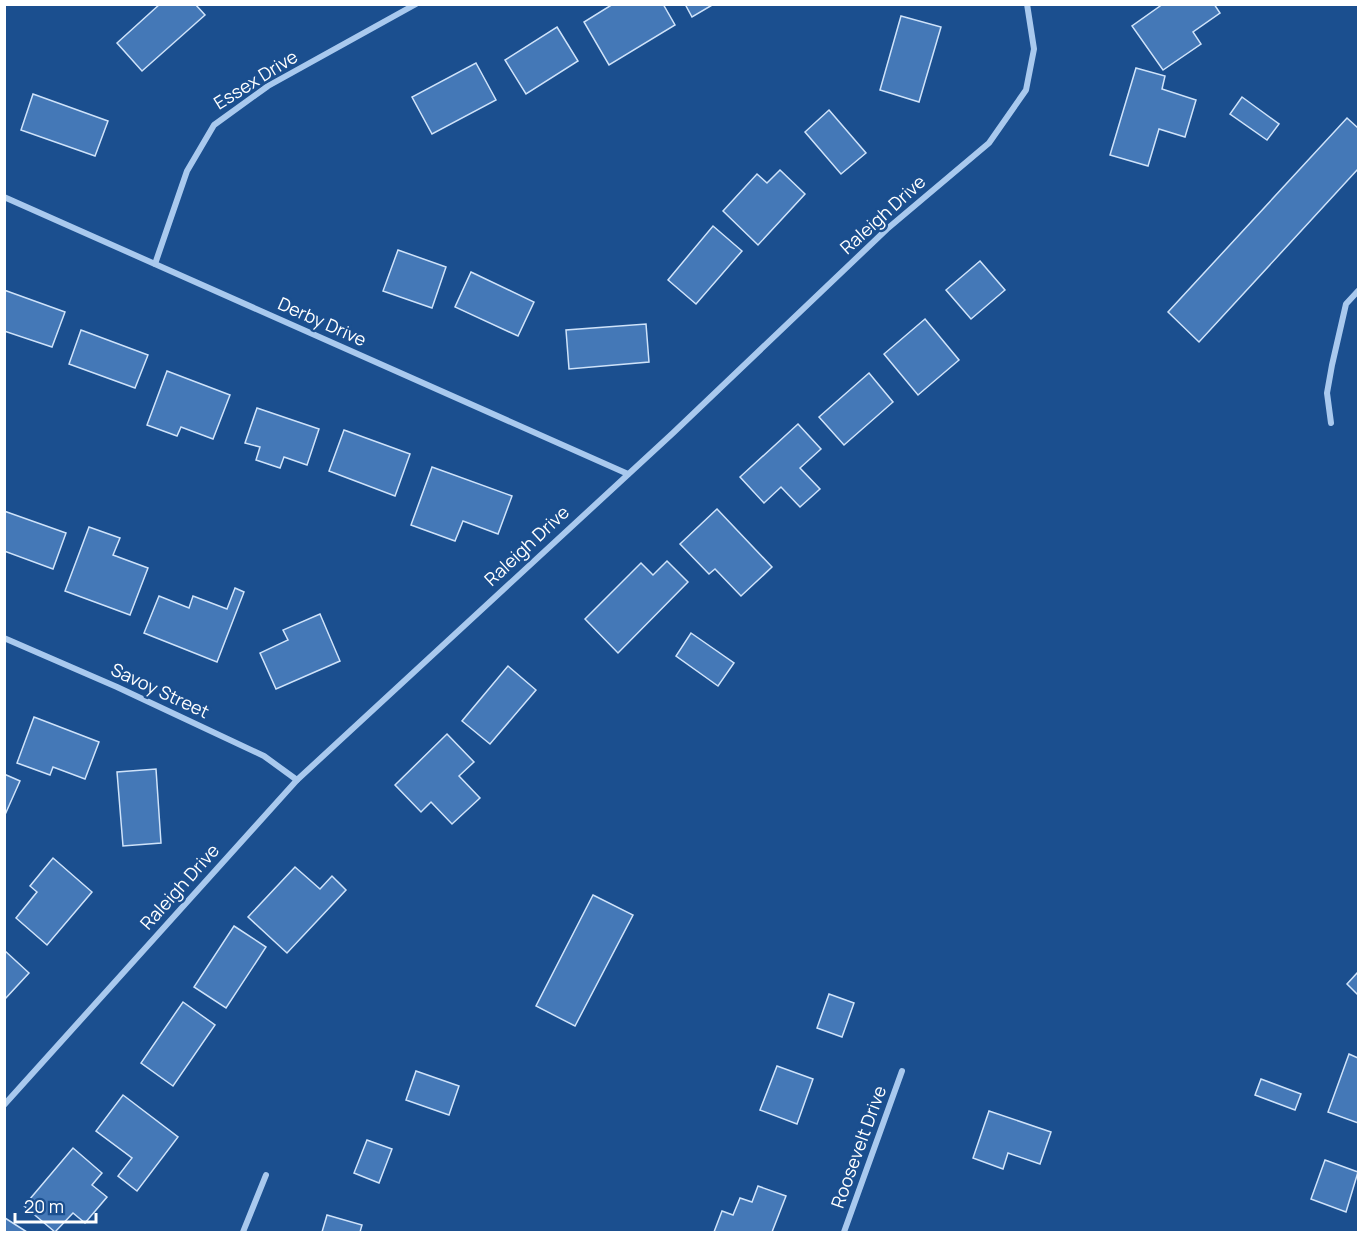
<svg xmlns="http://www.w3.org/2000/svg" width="1363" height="1237" font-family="Manrope,sans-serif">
<rect width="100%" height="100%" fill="#1b4f8f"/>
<g fill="#4478b7" stroke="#cfe3fa" stroke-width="1.5">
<polygon points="160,4 195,4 205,15 142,71 117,43"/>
<polygon points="613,4 663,4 675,25 609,65 584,22"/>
<polygon points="685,4 714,4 692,17"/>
<polygon points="1163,4 1214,4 1220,13 1193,32 1201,44 1163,70 1132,26"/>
<polygon points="901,16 941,27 919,102 880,90"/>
<polygon points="557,27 578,61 526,94 505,60"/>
<polygon points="476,63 496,100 432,134 412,97"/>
<polygon points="1136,68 1165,76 1162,89 1196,100 1185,137 1159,129 1148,166 1110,155"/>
<polygon points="33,94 108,121 95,156 21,130"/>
<polygon points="1242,97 1279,124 1267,140 1230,114"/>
<polygon points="829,110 866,153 841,174 805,132"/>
<polygon points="1347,118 1358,128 1358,169 1199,342 1168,312"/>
<polygon points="780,170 805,194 758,245 723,211 757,174 767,183"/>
<polygon points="713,226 742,251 696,304 668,280"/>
<polygon points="398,250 446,267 432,308 383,291"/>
<polygon points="980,261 1005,290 971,319 946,290"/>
<polygon points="471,272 534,302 518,336 455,307"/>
<polygon points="4,290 65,312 52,347 4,331"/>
<polygon points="925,319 959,360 918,395 884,354"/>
<polygon points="646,324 649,362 569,369 566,330"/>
<polygon points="81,330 148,355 135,388 69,364"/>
<polygon points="167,371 230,395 213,439 181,427 177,436 147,425"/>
<polygon points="869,373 893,402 844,445 819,417"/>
<polygon points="257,408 319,429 307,465 284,457 280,468 256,460 260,447 245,443"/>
<polygon points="798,424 821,449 800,468 820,489 800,507 781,487 764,503 740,477"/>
<polygon points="344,430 410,454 395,496 329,471"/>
<polygon points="432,467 512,496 498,534 463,521 455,541 411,525"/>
<polygon points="717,509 772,567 741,596 715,569 709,574 680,544"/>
<polygon points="4,511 66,533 53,569 4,551"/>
<polygon points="89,527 120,538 113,555 148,568 130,615 65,591"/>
<polygon points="667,561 688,582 618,653 585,619 641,563 653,575"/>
<polygon points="235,588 244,592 217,662 144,633 159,596 189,608 193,596 227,609"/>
<polygon points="320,614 340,661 276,689 260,653 288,640 283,630"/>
<polygon points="691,633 734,663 718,686 676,656"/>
<polygon points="508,666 536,690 490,744 462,721"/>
<polygon points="34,717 99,742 85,779 53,767 50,775 17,763"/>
<polygon points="447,734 474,762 459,776 480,798 452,824 431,802 421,812 395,785"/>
<polygon points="156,769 161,843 123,846 117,772"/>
<polygon points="4,774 20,781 4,817"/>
<polygon points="53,858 92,892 47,945 16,918 37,892 30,886"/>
<polygon points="295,867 320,889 332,876 346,890 287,953 248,917"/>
<polygon points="593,895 633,915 575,1026 536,1006"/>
<polygon points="234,926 266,947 226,1008 194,987"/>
<polygon points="4,950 29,973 4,1000"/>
<polygon points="1358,972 1358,995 1347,984"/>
<polygon points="829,994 854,1003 842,1037 817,1028"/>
<polygon points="183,1002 215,1025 173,1086 141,1063"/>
<polygon points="1349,1054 1358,1058 1358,1123 1328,1112"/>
<polygon points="777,1066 813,1079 797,1124 760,1110"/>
<polygon points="416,1071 459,1086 449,1115 406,1100"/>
<polygon points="1261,1079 1301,1094 1295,1110 1255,1095"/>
<polygon points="123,1095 178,1137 137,1191 118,1176 132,1158 96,1131"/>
<polygon points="989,1111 1051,1132 1040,1164 1008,1153 1003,1169 973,1158"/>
<polygon points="367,1140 392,1149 379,1183 354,1173"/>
<polygon points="73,1148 102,1173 92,1185 107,1197 85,1223 73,1213 55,1232 24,1206"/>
<polygon points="1325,1160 1358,1172 1346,1212 1311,1199"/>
<polygon points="758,1186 786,1196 772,1232 714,1232 722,1211 733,1215 740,1198 752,1202"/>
<polygon points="327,1215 362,1225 360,1232 322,1232"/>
<polygon points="5,1218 27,1232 4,1232"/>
</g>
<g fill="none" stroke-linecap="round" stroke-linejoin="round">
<g stroke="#a9c9ee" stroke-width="6">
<polyline points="4,197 628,474"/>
<polyline points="155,264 187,171 214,125 268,86 416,4"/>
<polyline points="1331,423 1327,393 1332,365 1346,304 1358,291"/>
<polyline points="4,638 117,687 264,756 297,780"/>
<polyline points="4,1105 297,780 673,433 887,229 989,143 1026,90 1034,49 1027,4"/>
<polyline points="243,1232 266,1175"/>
<polyline points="844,1232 902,1071"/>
</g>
</g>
<g text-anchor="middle" stroke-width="5" stroke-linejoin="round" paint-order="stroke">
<g font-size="18" fill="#fff" stroke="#1b4f8f">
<text transform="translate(256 80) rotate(-32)" y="6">Essex Drive</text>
<text transform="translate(883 215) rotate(-42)" y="6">Raleigh Drive</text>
<text transform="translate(322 322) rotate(24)" y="6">Derby Drive</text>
<text transform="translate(527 546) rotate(-43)" y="6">Raleigh Drive</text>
<text transform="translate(160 691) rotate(25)" y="6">Savoy Street</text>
<text transform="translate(180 887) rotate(-48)" y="6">Raleigh Drive</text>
<text transform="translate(859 1147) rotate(-70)" y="6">Roosevelt Drive</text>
</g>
</g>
<rect width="1363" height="1237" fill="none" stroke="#ffffff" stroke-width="12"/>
<path d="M15 1213v9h81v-9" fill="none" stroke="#ffffff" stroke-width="3"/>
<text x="24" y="1213" font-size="18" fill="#ffffff" stroke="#1b4f8f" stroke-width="4.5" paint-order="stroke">20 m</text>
</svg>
